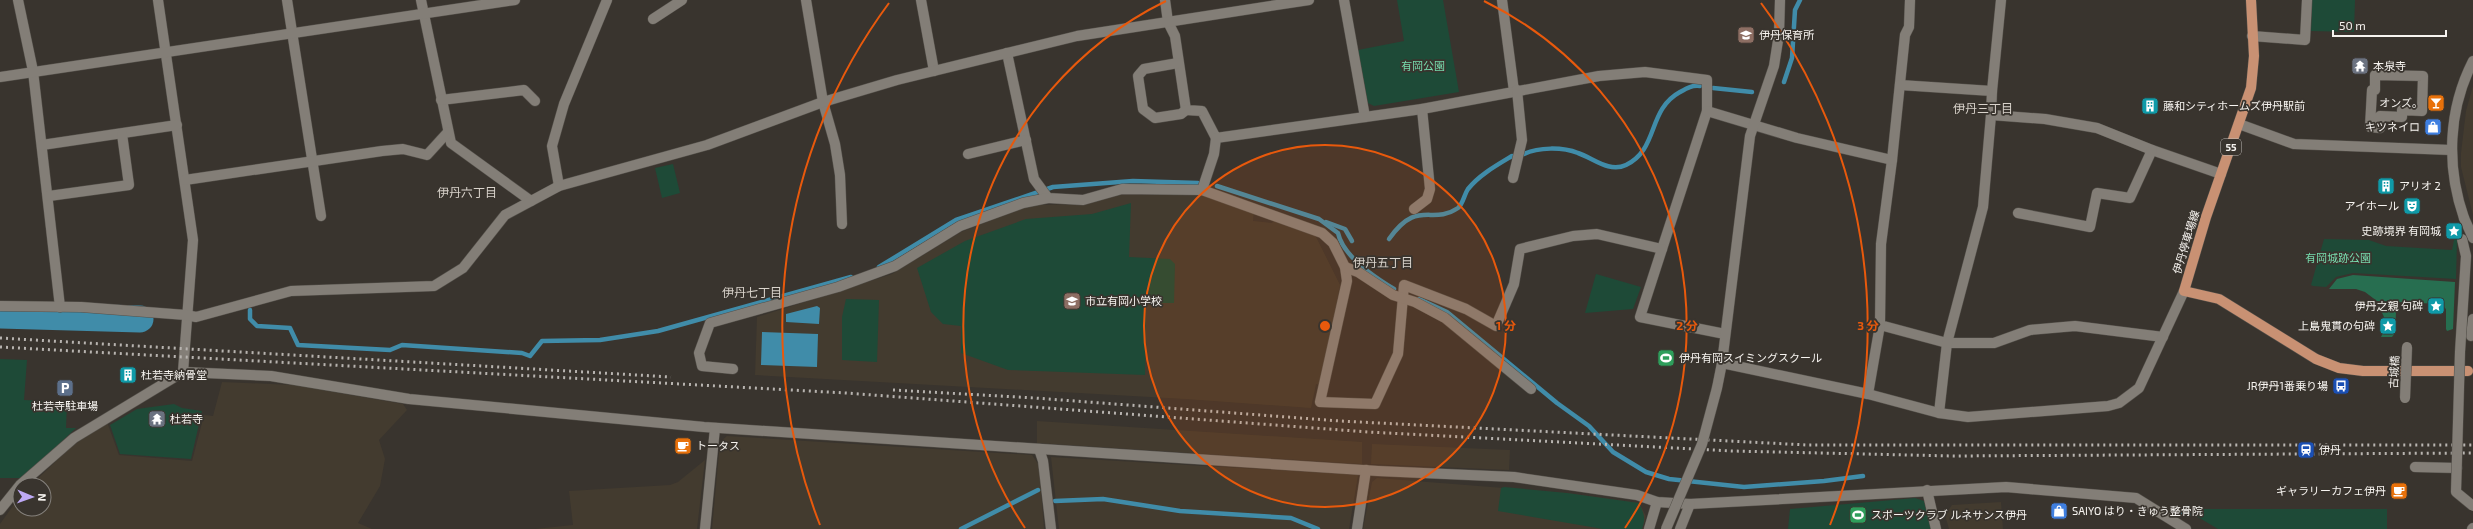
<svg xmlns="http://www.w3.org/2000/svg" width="2473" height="529" font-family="'Exo 2','Noto Sans JP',sans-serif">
<rect width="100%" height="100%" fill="#39342e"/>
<g fill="#433b2f">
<polygon points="2473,86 2473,215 2461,167 2461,153 2466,111"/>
<polygon points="1115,193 1201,193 1254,210 1253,221 1272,223 1276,217 1314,233 1340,285 1321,385 1316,384 1311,408 1186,399 755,375 757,317 892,274 961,232 1030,205 1088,204"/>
<polygon points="222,382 293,385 403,404 407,410 379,440 385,459 380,486 358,523 372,529 0,529 0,524 20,496 20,509 44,509 44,485 31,485 71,447 107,422 119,455 192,461 204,415 213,416"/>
<polygon points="1037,421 1362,442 1362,464 1037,443"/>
<polygon points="727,436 1032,455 1039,465 1044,529 712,529 720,442"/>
<polygon points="1372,444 1510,450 1509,470 1371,464"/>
<polygon points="1051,457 1358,475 1349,529 1059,529"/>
<polygon points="705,460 697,529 535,529 573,525 569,491 670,485 678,482"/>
<polygon points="1377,478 1567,493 1639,503 1646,516 1645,521 1642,529 1363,529 1372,482"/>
<polygon points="2001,502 2003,529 1949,529 1945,515 1952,505"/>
</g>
<g fill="#1e4a37">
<polygon points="1397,0 1443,0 1459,92 1374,106 1368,103 1358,50 1404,41"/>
<polygon points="2312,0 2355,0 2354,32 2311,31"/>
<polygon points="673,164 680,193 662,198 655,168"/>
<polygon points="1131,203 1129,257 1170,259 1175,264 1174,303 1146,303 1145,375 1008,370 961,353 961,326 943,324 931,312 917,268 965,241 1026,219 1092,214"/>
<polygon points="2324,239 2369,240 2386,246 2452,250 2454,240 2457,240 2456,279 2353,273 2336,277 2326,287 2313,286 2311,285"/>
<polygon points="1596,274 1641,287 1633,309 1585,313"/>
<polygon points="846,299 879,300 877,362 842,360 842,317"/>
<polygon points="0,359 27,360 24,400 67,402 66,428 76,428 23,478 0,478"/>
<polygon points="174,404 182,408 202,411 191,459 120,454 110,425 137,409"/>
<path d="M 1504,487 L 1567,493 L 1639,503 C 1644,514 1646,518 1642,529 L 1603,529 L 1498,511 L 1501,488 Z"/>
<polygon points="1915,498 1924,501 1931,529 1788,529 1790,509"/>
<polygon points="2192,509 2387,509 2387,529 2218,529 2191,513"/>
</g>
<g fill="#276e50">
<polygon points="2353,275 2455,282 2453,329 2447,331 2446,329 2446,309 2441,304 2377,301 2365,292 2356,289 2329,289 2337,279"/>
<path d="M 2380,310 L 2396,312 L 2395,333 L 2392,337 L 2381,337 C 2386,329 2387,318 2380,310 Z"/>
</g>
<g fill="#408ca9">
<polygon points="817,306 820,308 819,324 786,322 786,314"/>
<polygon points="762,332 818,334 817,367 761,365"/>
</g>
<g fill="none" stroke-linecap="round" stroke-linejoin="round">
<g stroke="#408ca9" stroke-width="4.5">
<polyline points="1784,82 1792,58 1795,10 1800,0"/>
<polyline points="1713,88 1752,92"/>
<path d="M 1524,154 C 1538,147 1563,147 1578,153 C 1593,158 1609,173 1626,165 C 1659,149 1647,110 1680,92 C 1687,88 1692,85 1700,86"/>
<path d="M 1217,186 L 1319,219 L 1338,233 C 1343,256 1374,277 1394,289"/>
<polyline points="1326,222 1345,229 1352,241"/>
<path d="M 1389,239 C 1418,198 1431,226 1458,208 C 1463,204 1464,195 1468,189 C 1479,175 1497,165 1512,156"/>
<polyline points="879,267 956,220 1053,187 1133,181 1198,183"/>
<polyline points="1419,299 1447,312 1557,403 1589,426 1613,452 1646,472 1669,479 1744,487 1824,481 1863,476"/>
<polyline points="250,310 250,319 257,326 290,328 298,345 390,350 402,345 522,353 530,356 542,341 600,340 658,331 851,277"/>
<polyline points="1055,501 1103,499 1180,511 1291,518 1318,529"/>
<polyline points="2178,512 2189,514"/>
<polyline points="961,529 1038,490"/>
</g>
<polyline stroke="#408ca9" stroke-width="27" points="0,315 140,319"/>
<defs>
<g id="pedestrian">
<polygon points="2375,75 2423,76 2422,111 2402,110 2402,117 2380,116 2380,128 2370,127 2372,90 2375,90"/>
<polyline points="2464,218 2473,238"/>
<polyline points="2471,336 2473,319"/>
<polyline points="2415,467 2457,468"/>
</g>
<g id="minor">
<polyline points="18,0 33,71 60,307"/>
<polyline points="158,0 193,240 183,372"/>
<polyline points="287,0 321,216"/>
<polyline points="421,0 451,143 531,201"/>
<polyline points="806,0 823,102 835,144 840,175 842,224"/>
<polyline points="921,0 934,71"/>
<polyline points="1344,0 1365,117"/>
<polyline points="1502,0 1514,91"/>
<polyline points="1910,0 1909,27 1905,35 1892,160 1881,244 1880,325 1947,343 1994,343 2030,330 2075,326 2163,337"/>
<polyline points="653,19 682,0"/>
<polyline points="2252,36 2305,40 2307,0"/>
<polyline points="1007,53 1034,179 1048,198 1083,200 1122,189 1202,190 1322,233 1333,243 1345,267 1347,281 1320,402 1375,404 1398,354 1404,285 1466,309 1496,326 1514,284 1520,249 1573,236 1597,234 1662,249 1707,111 1707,80 1645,72 1599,76 1422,109 1216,138 1202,111 1186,110 1175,36 1168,22 1165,0"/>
<polyline points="1178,63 1144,69 1138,76 1143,109 1155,118 1181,114 1186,110"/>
<polyline points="0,77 515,0"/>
<polyline points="1900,85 1992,91 1991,115 2045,119 2097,128 2152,150 2221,174"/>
<polyline points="1992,91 2001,0"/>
<polyline points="441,100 524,90 535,101"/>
<polyline points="1707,111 1797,138 1892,160"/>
<polyline points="2239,124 2294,144 2451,150"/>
<polyline points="42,145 177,125"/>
<polyline points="968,154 1026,140"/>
<polyline points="1513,178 1522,140 1517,90"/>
<polyline points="185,180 382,151 403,149 427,155 448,132"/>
<polyline points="559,186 552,146 564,104 607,0"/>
<polyline points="1202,190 1214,154 1216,138"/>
<polyline points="49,196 129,185 122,134"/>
<polyline points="1414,209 1427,199 1430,189 1422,109"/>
<polyline points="2018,213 2090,227 2097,193 2130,198 2152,150"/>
<path d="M 2464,218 C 2446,166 2448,110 2473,61"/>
<polyline points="1662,249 1640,317 1725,334"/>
<polyline points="1345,267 1358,272 1393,295 1415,302 1445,318 1531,389"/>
<polyline points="0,306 81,307 186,315 196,317 291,291 434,286 463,268 505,215 559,186 707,145 823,102 897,80 1077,36 1309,0"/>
<polyline points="733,369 702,366 699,353 710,323 838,287 895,266 960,226 1023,203 1048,198"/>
<polyline points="1868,394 1880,325"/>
<polyline points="1939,413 1947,343 1983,207 1991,115"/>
<polyline points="1039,449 1043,461 1051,529"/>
<polyline points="1927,490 1936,529"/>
<polyline points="0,510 20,485 74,438 183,372 271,376 409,399 704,427 1378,471 1514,477 1637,495 1657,502 1690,504 2006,487 2136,498 2186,529"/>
<polyline points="705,529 715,428"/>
<polyline points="1357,529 1366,470"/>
<polyline points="2472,529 2473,528"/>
</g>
<g id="tertiary">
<polyline points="1722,363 1868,394 1939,413 1968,417 2108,406 2119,403 2139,388 2184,291"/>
<polyline points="1717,388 1722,363 1750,136 1774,66 1779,34 1780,0"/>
<polyline points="1649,529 1657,502"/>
<polyline points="1680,529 1690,504"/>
</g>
<polyline id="primary" points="2251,0 2254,56 2251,88 2206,217 2184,291 2219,299 2316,359 2339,368 2363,371 2468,371"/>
</defs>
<use href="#pedestrian" stroke="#54504a" stroke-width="11"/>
<use href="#minor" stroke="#54504a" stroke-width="11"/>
<use href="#tertiary" stroke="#54504a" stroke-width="11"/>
<use href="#primary" stroke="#54504a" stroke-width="11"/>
<use href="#pedestrian" stroke="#837e77" stroke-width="10"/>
<use href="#minor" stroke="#837e77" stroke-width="10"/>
<use href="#tertiary" stroke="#837e77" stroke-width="10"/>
<use href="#primary" stroke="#c99173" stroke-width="10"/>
<g stroke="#b8b4b0" stroke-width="3" stroke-dasharray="2 4" stroke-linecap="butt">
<polyline points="0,338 671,377"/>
<polyline points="0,347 846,393 1368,432 1732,451 1953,456 2473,453"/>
<polyline points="893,390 1035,398 1340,421 1807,445 2473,445"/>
</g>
<defs>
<g id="pedestrian-bridge">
<polyline points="2462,239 2466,256 2460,352 2456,492 2473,506"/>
<polyline points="2405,398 2407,347"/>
</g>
<polyline id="tertiary-bridge" points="1666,529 1702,444 1717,388"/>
</defs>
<use href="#pedestrian-bridge" stroke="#54504a" stroke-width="11" stroke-linecap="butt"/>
<use href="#tertiary-bridge" stroke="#54504a" stroke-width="11" stroke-linecap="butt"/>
<use href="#pedestrian-bridge" stroke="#837e77" stroke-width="10"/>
<use href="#tertiary-bridge" stroke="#837e77" stroke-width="10"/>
</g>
<circle cx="1325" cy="326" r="181" fill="#e8590c" fill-opacity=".12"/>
<g fill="none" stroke="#e8590c" stroke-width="2">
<circle cx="1325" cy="326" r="181"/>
<path d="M1025 528A362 362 0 0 1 1166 1M1484 1A362 362 0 0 1 1625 528"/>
<path d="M820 525A543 543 0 0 1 889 3M1761 3A543 543 0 0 1 1830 525"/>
</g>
<defs>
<symbol id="school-square" viewBox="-11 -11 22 22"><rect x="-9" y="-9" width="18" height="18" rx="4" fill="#8d6e63" stroke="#39342e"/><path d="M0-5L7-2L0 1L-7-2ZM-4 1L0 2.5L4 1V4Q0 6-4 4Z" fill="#fff"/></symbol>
<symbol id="temple-square" viewBox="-11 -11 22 22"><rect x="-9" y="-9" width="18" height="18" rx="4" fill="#6b7280" stroke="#39342e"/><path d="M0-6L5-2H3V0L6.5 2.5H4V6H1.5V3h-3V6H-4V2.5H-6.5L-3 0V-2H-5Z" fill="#fff"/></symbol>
<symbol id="bar-square" viewBox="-11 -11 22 22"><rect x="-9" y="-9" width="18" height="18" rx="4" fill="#e8710a" stroke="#39342e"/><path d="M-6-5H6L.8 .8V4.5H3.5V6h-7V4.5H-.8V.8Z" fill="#fff"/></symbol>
<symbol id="building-square" viewBox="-11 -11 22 22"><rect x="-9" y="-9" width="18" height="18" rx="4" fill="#0f9aa8" stroke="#39342e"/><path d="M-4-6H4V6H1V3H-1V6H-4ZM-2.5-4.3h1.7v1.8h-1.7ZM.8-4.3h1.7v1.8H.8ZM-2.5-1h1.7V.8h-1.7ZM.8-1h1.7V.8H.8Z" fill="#fff"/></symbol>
<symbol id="shop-square" viewBox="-11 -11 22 22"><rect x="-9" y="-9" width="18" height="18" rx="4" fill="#3f7fe0" stroke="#39342e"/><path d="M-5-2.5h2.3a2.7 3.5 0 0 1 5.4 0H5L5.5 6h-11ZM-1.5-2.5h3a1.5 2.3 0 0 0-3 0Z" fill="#fff"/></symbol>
<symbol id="theatre-square" viewBox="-11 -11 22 22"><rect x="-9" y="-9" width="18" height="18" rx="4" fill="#0f9aa8" stroke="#39342e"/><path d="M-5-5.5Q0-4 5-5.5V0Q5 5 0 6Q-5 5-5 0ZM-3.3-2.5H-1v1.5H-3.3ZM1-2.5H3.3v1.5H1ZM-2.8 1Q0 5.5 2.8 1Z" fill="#fff"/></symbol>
<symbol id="sight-square" viewBox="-11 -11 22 22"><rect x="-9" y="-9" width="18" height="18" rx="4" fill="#0f9aa8" stroke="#39342e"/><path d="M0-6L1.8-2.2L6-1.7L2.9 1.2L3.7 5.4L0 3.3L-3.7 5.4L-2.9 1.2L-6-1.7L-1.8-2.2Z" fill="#fff"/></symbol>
<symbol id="stadium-square" viewBox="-11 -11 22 22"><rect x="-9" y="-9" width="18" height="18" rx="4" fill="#2e9e5b" stroke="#39342e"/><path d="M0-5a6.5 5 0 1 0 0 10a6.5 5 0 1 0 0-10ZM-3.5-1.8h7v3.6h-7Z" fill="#fff"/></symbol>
<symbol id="bus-square" viewBox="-11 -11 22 22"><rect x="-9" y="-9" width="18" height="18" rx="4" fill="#1a4fb4" stroke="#39342e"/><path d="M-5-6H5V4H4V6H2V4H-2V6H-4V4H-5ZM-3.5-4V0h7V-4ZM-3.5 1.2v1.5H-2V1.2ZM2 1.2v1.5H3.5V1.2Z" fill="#fff"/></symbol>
<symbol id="parking-square" viewBox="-11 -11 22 22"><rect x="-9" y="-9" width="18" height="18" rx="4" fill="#5c6f8a" stroke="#39342e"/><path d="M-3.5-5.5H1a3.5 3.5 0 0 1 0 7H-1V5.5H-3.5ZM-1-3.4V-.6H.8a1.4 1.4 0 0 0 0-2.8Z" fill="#fff"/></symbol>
<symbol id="cafe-square" viewBox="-11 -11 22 22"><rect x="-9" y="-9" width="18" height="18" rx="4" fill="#e8710a" stroke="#39342e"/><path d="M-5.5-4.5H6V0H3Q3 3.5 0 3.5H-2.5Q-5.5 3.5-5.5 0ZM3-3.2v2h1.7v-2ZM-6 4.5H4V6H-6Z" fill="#fff"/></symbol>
<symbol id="station-square" viewBox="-11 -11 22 22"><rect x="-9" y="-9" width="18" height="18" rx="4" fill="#1a4fb4" stroke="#39342e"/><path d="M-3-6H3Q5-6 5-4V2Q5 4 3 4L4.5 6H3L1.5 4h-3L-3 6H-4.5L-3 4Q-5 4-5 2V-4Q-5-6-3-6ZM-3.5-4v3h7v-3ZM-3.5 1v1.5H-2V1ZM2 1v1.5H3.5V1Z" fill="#fff"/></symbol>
</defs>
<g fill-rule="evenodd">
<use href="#school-square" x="1736" y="25" width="20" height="20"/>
<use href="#temple-square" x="2350" y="56" width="20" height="20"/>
<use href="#bar-square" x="2426" y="93" width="20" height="20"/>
<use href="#building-square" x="2140" y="96" width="20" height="20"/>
<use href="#shop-square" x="2423" y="117" width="20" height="20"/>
<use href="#building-square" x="2376" y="176" width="20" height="20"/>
<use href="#theatre-square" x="2402" y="196" width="20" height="20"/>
<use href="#sight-square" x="2444" y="221" width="20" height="20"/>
<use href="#school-square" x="1062" y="291" width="20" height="20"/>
<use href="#sight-square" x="2426" y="296" width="20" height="20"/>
<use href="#sight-square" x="2378" y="316" width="20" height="20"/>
<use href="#stadium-square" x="1656" y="348" width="20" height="20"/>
<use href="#building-square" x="118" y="365" width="20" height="20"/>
<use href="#bus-square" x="2331" y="376" width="20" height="20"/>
<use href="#parking-square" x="55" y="378" width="20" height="20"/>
<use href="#temple-square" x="147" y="409" width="20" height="20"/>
<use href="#cafe-square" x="673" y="436" width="20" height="20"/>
<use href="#station-square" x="2296" y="440" width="20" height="20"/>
<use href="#cafe-square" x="2389" y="481" width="20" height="20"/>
<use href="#shop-square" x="2049" y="501" width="20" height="20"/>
<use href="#stadium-square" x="1848" y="505" width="20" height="20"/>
</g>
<g text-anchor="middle" stroke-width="3.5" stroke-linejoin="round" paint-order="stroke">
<rect fill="#39342e" stroke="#bebab6" stroke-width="1" x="2221" y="139" width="20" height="16" rx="3"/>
<g font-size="10" font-weight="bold" fill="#f7f4f0">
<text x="2231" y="151">55</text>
</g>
<g font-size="11" fill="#f7f4f0" stroke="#39342e" text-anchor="start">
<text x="1759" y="39">伊丹保育所</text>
<text x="2373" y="70">本泉寺</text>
<text x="2423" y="107" text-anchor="end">オンズ。</text>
<text x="2163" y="110">藤和シティホームズ伊丹駅前</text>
<text x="2420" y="131" text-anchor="end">キツネイロ</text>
<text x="2399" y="190">アリオ 2</text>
<text x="2399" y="210" text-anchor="end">アイホール</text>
<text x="2441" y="235" text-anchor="end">史跡境界 有岡城</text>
<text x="1085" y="305">市立有岡小学校</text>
<text x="2423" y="310" text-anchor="end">伊丹之親 句碑</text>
<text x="2375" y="330" text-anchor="end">上島鬼貫の句碑</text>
<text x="1679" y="362">伊丹有岡スイミングスクール</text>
<text x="141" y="379">杜若寺納骨堂</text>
<text x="2328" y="390" text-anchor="end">JR伊丹1番乗り場</text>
<text x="65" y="410" text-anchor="middle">杜若寺駐車場</text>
<text x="170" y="423">杜若寺</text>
<text x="696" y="450">トータス</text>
<text x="2319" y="454">伊丹</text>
<text x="2386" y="495" text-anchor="end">ギャラリーカフェ伊丹</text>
<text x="2072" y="515">SAIYO はり・きゅう整骨院</text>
<text x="1871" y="519">スポーツクラブ ルネサンス伊丹</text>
</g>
<g font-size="11" fill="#76dbad" stroke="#39342e">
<text x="1423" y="70">有岡公園</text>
<text x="2338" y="262">有岡城跡公園</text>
</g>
<g font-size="11" fill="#f7f4f0" stroke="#39342e">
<text transform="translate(2186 242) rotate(-73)" y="4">伊丹停車場線</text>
<text transform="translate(2394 372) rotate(-87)" y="4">古城橋</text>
</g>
<g font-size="12" fill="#d9d3cb" stroke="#39342e">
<text x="1983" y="113">伊丹三丁目</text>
<text x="467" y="197">伊丹六丁目</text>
<text x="1383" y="267">伊丹五丁目</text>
<text x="752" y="297">伊丹七丁目</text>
</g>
</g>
<circle cx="1325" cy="326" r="6" fill="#e8590c" stroke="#39342e" stroke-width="2"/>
<g font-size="12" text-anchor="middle" font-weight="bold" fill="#e8590c" stroke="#39342e" stroke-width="3.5" stroke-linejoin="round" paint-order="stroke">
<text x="1506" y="330">1 分</text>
<text x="1687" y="330">2 分</text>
<text x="1868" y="330">3 分</text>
</g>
<g transform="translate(32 497) rotate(92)"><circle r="19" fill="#39342e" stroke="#85817c"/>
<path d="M0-3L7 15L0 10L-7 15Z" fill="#bea9f5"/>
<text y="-6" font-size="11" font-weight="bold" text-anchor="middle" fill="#f7f4f0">N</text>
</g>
<path d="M2333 30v6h113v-6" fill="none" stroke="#f7f4f0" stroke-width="2"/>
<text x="2339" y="30" font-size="12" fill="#f7f4f0" stroke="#39342e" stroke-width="3" paint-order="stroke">50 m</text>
</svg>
